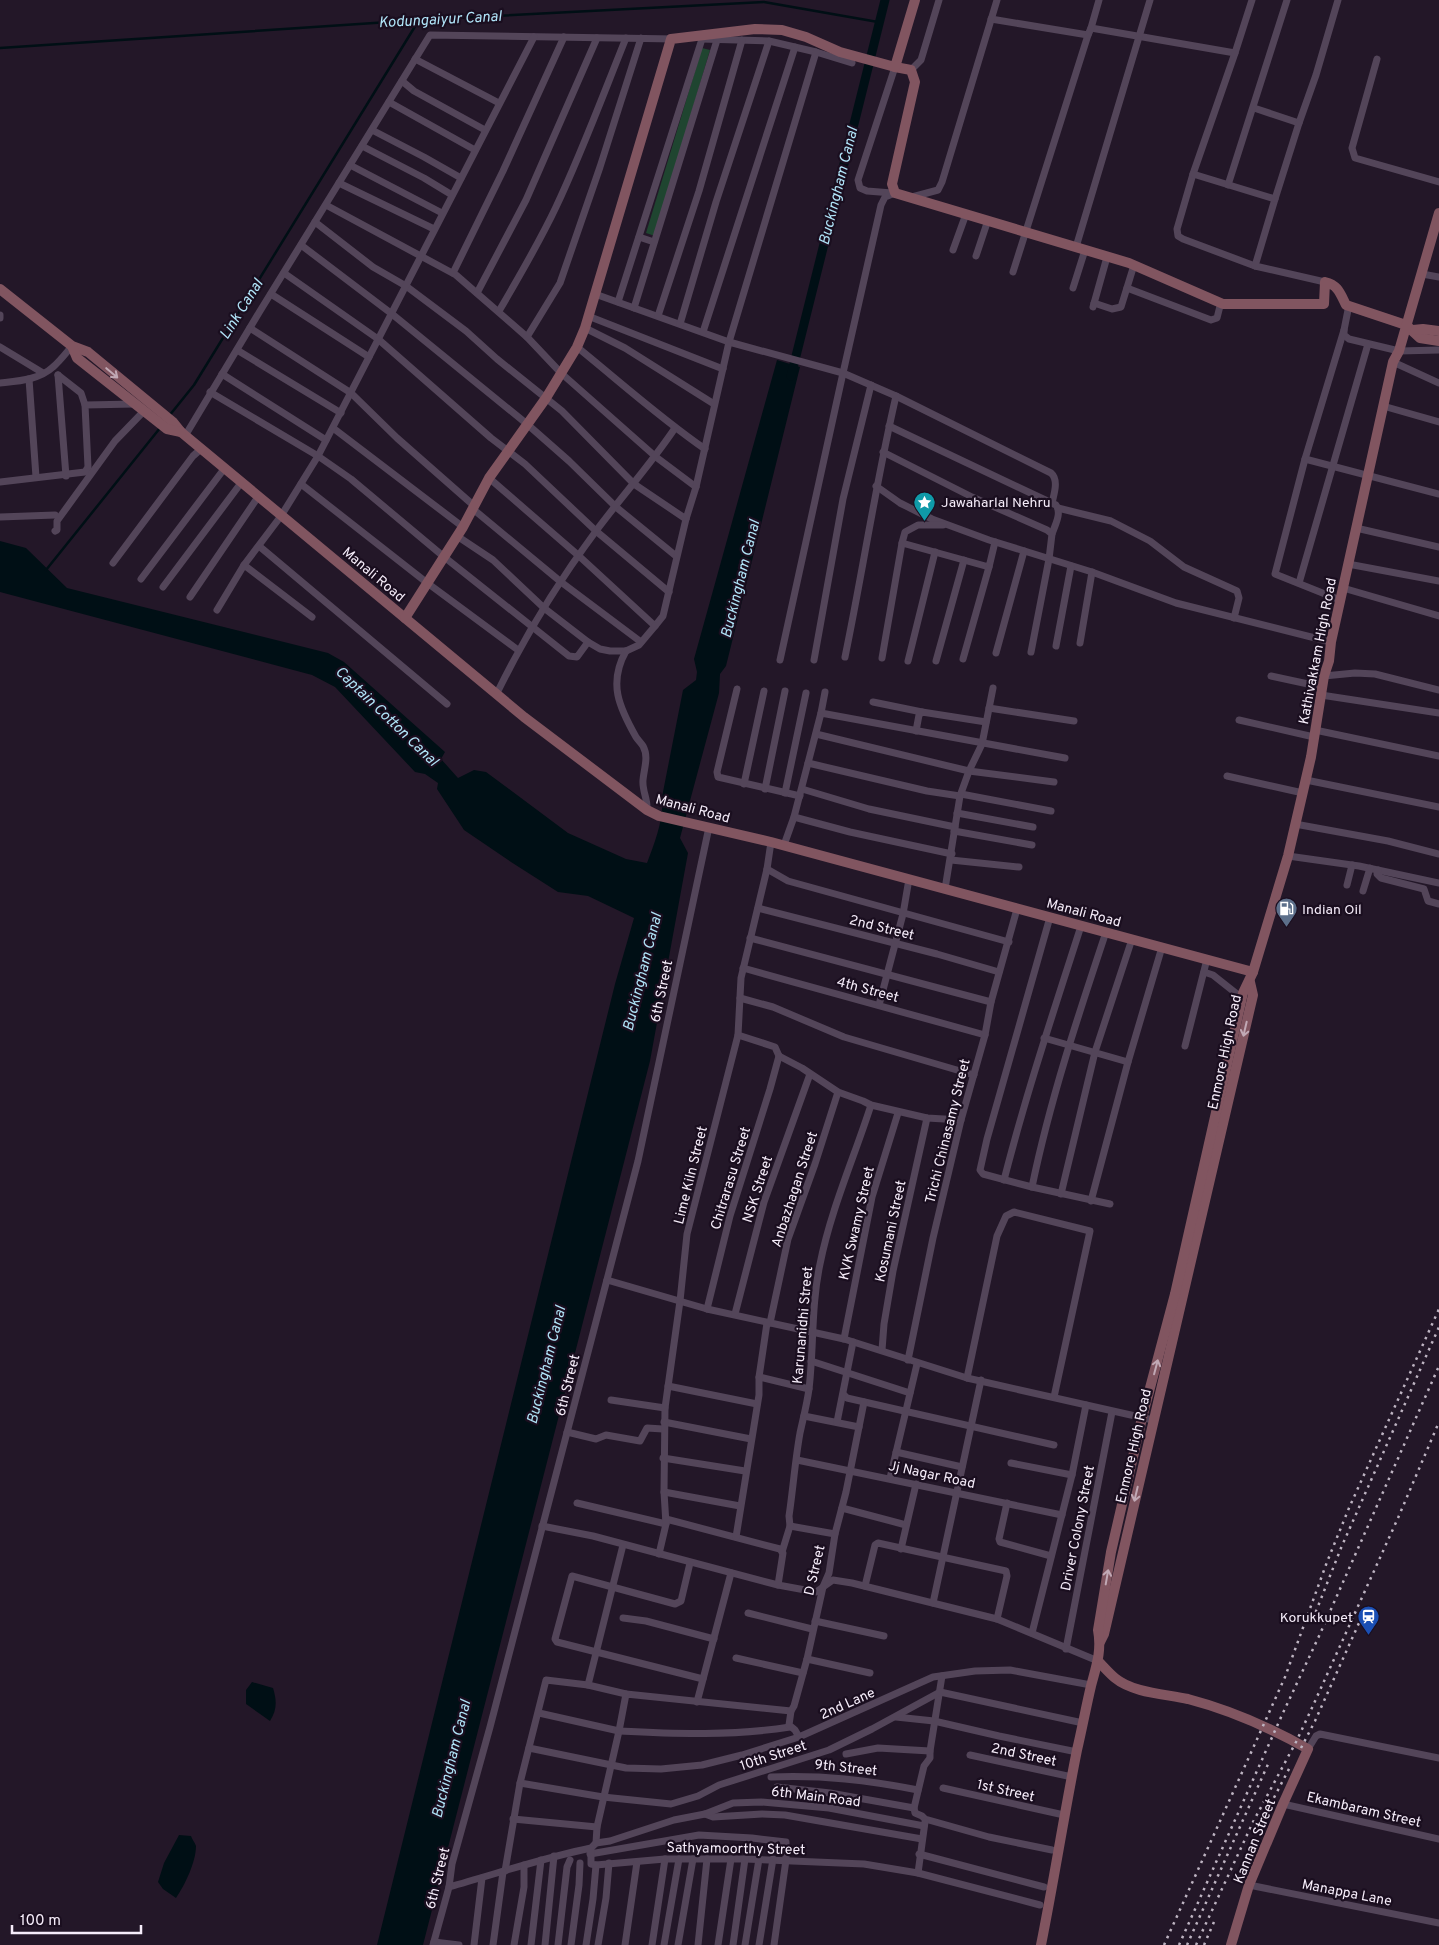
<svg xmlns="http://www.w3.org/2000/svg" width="1439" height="1945" font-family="Overpass,sans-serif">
<rect width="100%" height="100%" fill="#231728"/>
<polygon fill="#1f4530" points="702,48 710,50 655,236 646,233"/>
<g fill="#000f15">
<path d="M 777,360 L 800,367 L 726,666 L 720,674 L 719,693 L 680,838 L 688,853 L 650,1061 L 423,1945 L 377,1945 L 615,984 L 634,918 L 588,896 L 558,892 L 511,862 L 464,830 L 437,789 L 438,783 L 425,774 L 415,772 L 335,687 L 312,675 L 0,592 L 0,541 L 26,548 L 67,588 L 328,653 L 344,662 L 445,752 L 441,759 L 458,778 L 474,770 L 486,772 L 568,833 L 626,859 L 647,863 C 655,842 664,819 662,797 L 683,690 L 696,680 L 697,672 L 694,659 Z"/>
<path d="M 252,1682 L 273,1688 C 277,1701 277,1710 270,1721 L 246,1704 L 246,1690 Z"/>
<path d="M 179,1835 L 191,1836 C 192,1839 195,1843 196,1846 C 196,1862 185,1885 176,1898 L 163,1889 L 158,1882 L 164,1863 Z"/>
</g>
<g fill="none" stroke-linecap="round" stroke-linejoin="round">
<g stroke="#000f15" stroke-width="2.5">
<polyline points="0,48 419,20 764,2 878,22"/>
<polyline points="169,416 194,385 419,20"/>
<polyline points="46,570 160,428"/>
</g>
<polyline stroke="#000f15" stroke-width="9" points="791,376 885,0"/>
<g stroke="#534559" stroke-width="7">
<polyline points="991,19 1088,35 1091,28 1235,53 1252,0"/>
<polyline points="1091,28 1099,0"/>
<polyline points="701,39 769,41 816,52 852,63"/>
<polyline points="1235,53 1193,174 1177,229 1178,236 1183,239 1255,266"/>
<polyline points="415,59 499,103"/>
<polyline points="1377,59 1352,148 1355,158 1439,182"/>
<polyline points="911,70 921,60 939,0"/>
<polyline points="402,81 414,91 485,130"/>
<polyline points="389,102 475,150"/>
<polyline points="1254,108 1299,123 1316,75 1338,0"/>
<polyline points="372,130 424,157 461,178"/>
<polyline points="362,146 424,178 452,195"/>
<polyline points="350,165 442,213"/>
<polyline points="1193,174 1275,199 1255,266 1325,282"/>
<polyline points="339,183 434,229"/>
<polyline points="1228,185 1287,0"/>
<polyline points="892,193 867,191 860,188 858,180 895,67"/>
<path d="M 895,193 L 885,197 L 881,205 L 843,373 L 896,396 L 1051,473 C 1059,480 1054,494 1052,503"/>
<polyline points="912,197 938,190 942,182 997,0"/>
<polyline points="1275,199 1299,123"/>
<polyline points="326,205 456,275 527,337 561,373 656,457 696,487"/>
<polyline points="315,222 373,267 406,286 466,331 497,359 562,411 634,484 686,519"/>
<polyline points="639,237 654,242"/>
<polyline points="301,245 392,314 527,424 569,461 616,507 676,556"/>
<polyline points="1076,247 1150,0"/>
<polyline points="953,250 966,214"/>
<polyline points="976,256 988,220"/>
<polyline points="1013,272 1088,35"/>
<polyline points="284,273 378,339 491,438 525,464 596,531 669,592"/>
<polyline points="453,273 503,171 564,37"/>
<polyline points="1422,274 1439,277"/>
<polyline points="1073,288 1085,250"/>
<polyline points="1127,288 1211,320 1217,318 1220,306 1223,304"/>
<polyline points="477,293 526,200 597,38"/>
<polyline points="271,294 369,357"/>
<polyline points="595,294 729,342 843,373 780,660"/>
<polyline points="618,302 702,39"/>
<polyline points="1094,303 1112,309 1121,307 1134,265"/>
<polyline points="1349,305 1344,330 1344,335 1349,339 1399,351 1439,350"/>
<polyline points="1093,307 1107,257"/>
<polyline points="634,308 717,40"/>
<path d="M 499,311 C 519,277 539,243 556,207 C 582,152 603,95 626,38"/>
<polyline points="0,315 0,318"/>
<polyline points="588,316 723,369"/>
<polyline points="658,316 699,191 742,40"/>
<polyline points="680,324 716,202 769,41"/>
<polyline points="250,328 351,393 397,438 472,504 473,509 561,582 641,642"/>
<polyline points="585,328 625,348 714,404"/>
<polyline points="703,332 795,47"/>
<polyline points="527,337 560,283 600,167 641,38"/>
<polyline points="0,347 43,373"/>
<path d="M 577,347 C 619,381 660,418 705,449"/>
<polyline points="237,350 341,413"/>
<polyline points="1393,362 1439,383"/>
<polyline points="222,374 326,440"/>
<polyline points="58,375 66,476"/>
<polyline points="58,375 81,393 85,405"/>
<polyline points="29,379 36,477"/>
<path d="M 0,383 C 18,381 39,380 53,367 C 60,361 66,353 72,346"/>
<polyline points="210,392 318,456 351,479 443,556 569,656 577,657 588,642"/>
<polyline points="1383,406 1439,422"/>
<path d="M 889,426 L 1056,505 C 1062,513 1055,525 1052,534"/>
<polyline points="333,428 463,527"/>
<polyline points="185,436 260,311 430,35 675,39"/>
<polyline points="883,452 972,497 1047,530 1052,534 1049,559 1031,652"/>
<polyline points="1305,459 1439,494"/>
<polyline points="489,478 579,556 655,626 663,616 686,519 696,487 729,342 816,52"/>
<polyline points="0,482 85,472 88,467 85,405 135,404"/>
<polyline points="301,484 426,582 518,650"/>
<polyline points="876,486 900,503 932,519 989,540 1092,572 1176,603 1331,642"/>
<polyline points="1058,508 1111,521 1150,541 1184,567 1237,591 1239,598 1234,618"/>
<polyline points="0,517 55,515"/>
<polyline points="1356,528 1439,547"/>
<polyline points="55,531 57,530 57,521 115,441 144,411"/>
<polyline points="457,536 493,560 544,608 588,642 600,649 610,651 626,651 639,645 655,626"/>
<polyline points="902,543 989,567 995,542"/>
<polyline points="259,546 447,704"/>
<polyline points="113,563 193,456 201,449"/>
<polyline points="1348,564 1439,581"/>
<polyline points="244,565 312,617"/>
<polyline points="141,579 224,469"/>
<polyline points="1299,583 1368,344"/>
<polyline points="163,587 241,483"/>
<polyline points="1343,588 1439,616"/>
<polyline points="190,597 258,497"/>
<polyline points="1340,600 1275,574 1305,459 1344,330"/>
<polyline points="217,610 244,565 281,516 318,456 534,37"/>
<polyline points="1080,643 1092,572"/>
<polyline points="1056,646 1071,566"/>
<path d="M 626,651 C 608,683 619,707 636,737 C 638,740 641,743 643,746 C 649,757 644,768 643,780 C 642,791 648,799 647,810"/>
<polyline points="996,653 1024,551"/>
<path d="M 845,657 C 863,570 876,482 896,396"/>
<polyline points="882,658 902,543 905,532 918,525 943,525"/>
<polyline points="963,659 989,567"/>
<polyline points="814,660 843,499 871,385"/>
<polyline points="908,661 935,552"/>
<polyline points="936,661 964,560"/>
<polyline points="1271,676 1322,687"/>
<polyline points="1324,676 1355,673 1375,674 1439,690"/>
<polyline points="737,689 717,772 718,777 800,796"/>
<path d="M 497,693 C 525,636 558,582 596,531 C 622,496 651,464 675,428"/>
<polyline points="1321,695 1439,713"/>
<polyline points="873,702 922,712"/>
<polyline points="989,708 1074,721"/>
<polyline points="821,713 825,692"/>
<polyline points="1239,720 1314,737"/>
<polyline points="1315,730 1439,756"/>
<polyline points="916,731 919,715 922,712 986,722"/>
<polyline points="816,734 969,771 1054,782"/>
<polyline points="808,763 927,791 960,796"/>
<polyline points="1227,776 1303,793"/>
<polyline points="1306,780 1439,807"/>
<polyline points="744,784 764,691"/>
<polyline points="765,789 785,691"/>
<polyline points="802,789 869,809 955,827"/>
<polyline points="785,793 806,693"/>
<polyline points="961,794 1051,811"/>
<polyline points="957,813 1033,827"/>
<polyline points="794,817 850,832 952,854"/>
<polyline points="1295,824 1388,841 1439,854"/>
<polyline points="954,831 1032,845"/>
<polyline points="784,845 794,817 821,713 1065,758"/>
<polyline points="1288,856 1359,866 1439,883"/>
<polyline points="951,860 1019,867"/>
<polyline points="767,869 788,881 1009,942"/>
<polyline points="1378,870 1377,874 1381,878 1424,889 1428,901 1439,904"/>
<polyline points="1347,885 1352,865"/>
<polyline points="945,889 960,796 969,771 982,744 993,688"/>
<polyline points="1363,891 1370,868"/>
<polyline points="758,908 937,954 999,972"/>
<polyline points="1050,917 987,1139 980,1170 983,1174 1032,1187 1110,1204"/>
<polyline points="750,938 991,1002"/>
<polyline points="743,968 985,1035"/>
<polyline points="1204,972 1213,975 1242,998"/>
<polyline points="740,998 773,1007 844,1037 974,1075"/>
<polyline points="879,1005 903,914 909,879"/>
<polyline points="738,1035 775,1047 779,1056 802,1068 838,1092 863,1101 871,1105 927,1118 961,1120"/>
<polyline points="1044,1038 1128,1062"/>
<polyline points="1185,1046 1207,959"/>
<path d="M 1004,1180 C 1026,1094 1054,1010 1081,926"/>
<path d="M 1032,1187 C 1050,1100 1078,1016 1106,932"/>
<polyline points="1061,1194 1095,1052 1132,939"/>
<polyline points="1091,1201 1128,1062 1162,947"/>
<polyline points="607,1280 707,1309 844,1339 967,1378 1153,1420"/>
<polyline points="707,1309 730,1216 770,1089 779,1056"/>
<polyline points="735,1314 764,1202 810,1074"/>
<polyline points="770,1323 788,1239 815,1164 838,1092"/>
<polyline points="844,1339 872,1197 898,1113"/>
<polyline points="882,1350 884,1324 893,1271 927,1118"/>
<polyline points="908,1360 933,1238 961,1120 985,1035 991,1002 1017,909"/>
<polyline points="811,1361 910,1393"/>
<polyline points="759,1377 809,1389"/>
<polyline points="967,1378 997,1236 1006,1216 1014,1212 1090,1231 1054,1397"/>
<polyline points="668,1386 757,1404"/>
<polyline points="844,1395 847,1398 1054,1445"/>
<polyline points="611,1400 665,1408"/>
<polyline points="804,1416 859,1427"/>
<polyline points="664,1422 751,1439"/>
<polyline points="837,1422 853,1342"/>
<polyline points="567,1432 596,1439 606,1435 640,1441 647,1428 663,1429"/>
<polyline points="896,1452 962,1467"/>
<polyline points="663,1458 745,1471"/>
<polyline points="797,1460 1062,1515"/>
<polyline points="1011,1463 1072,1475"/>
<polyline points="890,1478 917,1364"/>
<polyline points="664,1492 740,1506"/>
<polyline points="577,1503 666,1524"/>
<polyline points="1007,1503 999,1539 1000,1542 1051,1556"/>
<polyline points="842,1508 906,1525"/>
<polyline points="666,1519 780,1549 783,1553 778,1585 816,1592 833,1580 852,1583 997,1619 1098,1661"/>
<polyline points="542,1526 593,1536 778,1585"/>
<polyline points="790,1526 835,1534"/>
<polyline points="736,1537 759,1395 759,1377 767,1323"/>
<polyline points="901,1549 916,1484"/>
<path d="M 782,1552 L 790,1526 L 789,1516 C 793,1489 795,1461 800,1433 C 803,1419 807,1404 809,1389 C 814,1347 811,1306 820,1264 C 831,1209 854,1158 871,1105"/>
<polyline points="659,1554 666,1524 664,1492 665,1408 680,1301 687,1234 738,1035 741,978 767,869 771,842"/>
<polyline points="690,1563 681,1601 675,1604 572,1576 555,1639 557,1642 703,1679"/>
<polyline points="865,1586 875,1545 878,1543 1006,1571 1007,1576 997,1619"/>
<polyline points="933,1603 981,1380"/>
<polyline points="748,1613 812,1629"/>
<polyline points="623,1618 646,1621 714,1639"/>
<polyline points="815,1621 884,1636"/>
<polyline points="1032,1633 1072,1475 1086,1405"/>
<polyline points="1066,1649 1112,1412"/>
<polyline points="736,1658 803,1673"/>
<polyline points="807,1659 870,1673"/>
<polyline points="942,1676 930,1751 930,1758 924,1766 914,1808 915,1813 922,1816 925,1819 989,1837 1052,1850"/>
<polyline points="588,1685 623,1545"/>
<polyline points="697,1702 731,1573"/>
<polyline points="539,1713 619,1731 597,1827 596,1843 593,1846"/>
<polyline points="896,1717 934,1721 999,1736 1077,1752"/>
<path d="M 790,1727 C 733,1736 677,1734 619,1731 L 626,1694 L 791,1711"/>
<polyline points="799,1737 795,1730 789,1725 791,1711 794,1706 807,1659 823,1587 829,1573 835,1534 846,1492 864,1402"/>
<polyline points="529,1748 626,1768 661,1769 702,1765 742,1755 799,1737 933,1677 975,1671 1010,1670 1091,1685"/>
<polyline points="1308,1749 1316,1736 1320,1734 1439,1758"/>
<polyline points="846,1754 878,1748 930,1751"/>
<polyline points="970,1755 1072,1777"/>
<path d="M 771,1777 C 823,1775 867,1780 918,1790"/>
<polyline points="520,1783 603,1797 671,1804 698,1796 719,1785 829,1750 872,1729 940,1692 1083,1723"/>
<polyline points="777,1787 830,1793 914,1808"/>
<polyline points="943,1788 1064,1815"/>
<polyline points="1283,1804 1439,1839"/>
<polyline points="705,1814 713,1817 762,1814 785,1815 922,1839"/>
<polyline points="513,1819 597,1827"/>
<polyline points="596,1843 610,1841 674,1820 705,1814 733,1803 761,1802 829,1808 924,1826"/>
<polyline points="590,1854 699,1835 752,1838 786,1842 786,1860 774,1945"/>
<polyline points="919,1854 1044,1887"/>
<polyline points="505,1871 520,1783 546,1680 588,1685 626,1694"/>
<polyline points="918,1873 925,1822"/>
<polyline points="1249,1885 1439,1923"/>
<path d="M 449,1887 C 496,1874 542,1858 591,1848 L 591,1864 L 596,1865 L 665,1859 L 745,1859 L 864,1864 L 918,1873 L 1040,1905"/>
<polyline points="434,1942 459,1945"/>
<polyline points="433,1945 449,1887 452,1864 490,1727 638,1161 709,827"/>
<polyline points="474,1945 482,1878"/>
<polyline points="493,1945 503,1872"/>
<polyline points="514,1945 524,1887 524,1865"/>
<polyline points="531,1945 541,1860"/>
<polyline points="545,1945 554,1856"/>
<polyline points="558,1945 567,1867 570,1860"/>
<polyline points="571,1945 579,1885 580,1863"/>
<polyline points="586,1945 593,1899 596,1865"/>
<polyline points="598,1945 606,1898 609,1863"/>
<polyline points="625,1945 637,1862"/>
<polyline points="652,1945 665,1859"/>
<polyline points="664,1945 679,1859"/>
<polyline points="678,1945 693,1859"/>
<polyline points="698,1945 707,1859"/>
<polyline points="718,1945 731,1859"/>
<polyline points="733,1945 745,1859"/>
<polyline points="745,1945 759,1859"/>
<polyline points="759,1945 773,1859"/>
</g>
<g stroke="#815560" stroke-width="10">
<path d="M 895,67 L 911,70 L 915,82 L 892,184 L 895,193 L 1129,263 L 1223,304 L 1324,304 L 1325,282 C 1338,285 1340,293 1346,305 L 1406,325 L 1420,338 L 1439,341"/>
<polyline points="0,289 72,346 88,352 173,422 181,432 524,717 647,810 659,816 771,842 1253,972"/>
<polyline points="1413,330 1423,329 1439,331"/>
<polyline points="72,346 77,358 167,429 181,432"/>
<polyline points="405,618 463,527 489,478 546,398 577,347 585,328 671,39 755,29 782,30 806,37 840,52 895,67 915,0"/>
<polyline points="1100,1642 1104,1634 1253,995 1250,982"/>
<path d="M 1098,1661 C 1104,1667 1109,1673 1115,1678 C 1133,1693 1166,1694 1188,1699 C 1230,1710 1271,1728 1308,1749 L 1283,1804 L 1249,1885 L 1231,1945"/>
<path d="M 1041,1945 C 1054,1880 1064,1815 1077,1750 C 1082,1729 1086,1707 1091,1686 C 1096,1667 1102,1651 1098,1630 L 1111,1552 L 1142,1418 L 1175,1294 L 1243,993 L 1253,972 L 1288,856 L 1311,757 L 1324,676 L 1329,661 L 1331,642 L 1393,362 L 1399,351 L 1439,213"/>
</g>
<g stroke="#beb4c2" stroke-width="2.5" stroke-dasharray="2.5 5" stroke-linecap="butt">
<polyline points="1313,1619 1341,1548 1439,1327"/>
<polyline points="1301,1748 1315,1721 1359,1623"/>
<polyline points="1267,1811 1290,1767"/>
<polyline points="1164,1945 1263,1726 1285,1677 1327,1562 1349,1508 1439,1309"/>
<polyline points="1179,1945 1282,1715 1320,1634 1439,1366"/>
<polyline points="1187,1945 1269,1762"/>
<polyline points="1196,1945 1253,1822 1296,1742 1311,1710 1398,1518 1439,1422"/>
<polyline points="1204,1945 1214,1922"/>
</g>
</g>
<defs><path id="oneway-shaft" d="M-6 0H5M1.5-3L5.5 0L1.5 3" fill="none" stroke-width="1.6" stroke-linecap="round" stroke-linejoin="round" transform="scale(1.25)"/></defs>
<g stroke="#c1a9b5">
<use href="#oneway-shaft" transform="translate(112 373) rotate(40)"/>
<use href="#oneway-shaft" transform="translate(1245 1029) rotate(103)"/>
<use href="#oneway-shaft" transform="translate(1156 1367) rotate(-75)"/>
<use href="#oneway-shaft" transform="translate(1136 1494) rotate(103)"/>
<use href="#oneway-shaft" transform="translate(1107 1577) rotate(-80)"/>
</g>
<defs>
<symbol id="sight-pin" viewBox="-11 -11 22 30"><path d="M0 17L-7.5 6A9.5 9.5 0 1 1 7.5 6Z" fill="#0f9aa8" stroke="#1a0e1f"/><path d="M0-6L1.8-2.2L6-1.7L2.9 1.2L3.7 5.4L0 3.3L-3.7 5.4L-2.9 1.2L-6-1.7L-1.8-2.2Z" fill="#fff"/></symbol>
<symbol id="fuel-pin" viewBox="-11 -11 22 30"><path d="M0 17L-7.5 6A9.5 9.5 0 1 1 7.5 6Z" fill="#5c6f8a" stroke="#1a0e1f"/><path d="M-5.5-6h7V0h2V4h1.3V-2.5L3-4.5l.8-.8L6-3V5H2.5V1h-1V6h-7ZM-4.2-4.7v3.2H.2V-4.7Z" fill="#fff"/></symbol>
<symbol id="station-pin" viewBox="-11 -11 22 30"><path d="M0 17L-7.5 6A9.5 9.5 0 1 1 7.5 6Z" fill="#1a4fb4" stroke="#1a0e1f"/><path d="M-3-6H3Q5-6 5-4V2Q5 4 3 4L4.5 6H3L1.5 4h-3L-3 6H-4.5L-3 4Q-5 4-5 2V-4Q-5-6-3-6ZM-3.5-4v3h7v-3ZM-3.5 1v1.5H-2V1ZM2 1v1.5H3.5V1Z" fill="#fff"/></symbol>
</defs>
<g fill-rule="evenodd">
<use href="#sight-pin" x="912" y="490" width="25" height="34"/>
<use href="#fuel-pin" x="1274" y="896" width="25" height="34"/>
<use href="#station-pin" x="1356" y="1604" width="25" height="34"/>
</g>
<g text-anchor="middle" stroke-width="4.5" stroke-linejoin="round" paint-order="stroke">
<g font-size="14" fill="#f6edfa" stroke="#1a0e1f" text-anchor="start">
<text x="941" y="507">Jawaharlal Nehru</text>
<text x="1302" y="914">Indian Oil</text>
<text x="1353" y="1622" text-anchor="end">Korukkupet</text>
</g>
<g font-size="14" fill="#f6edfa" stroke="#1a0e1f">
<text transform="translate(374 574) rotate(40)" y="5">Manali Road</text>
<text transform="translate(1317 651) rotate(-79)" y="5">Kathivakkam High Road</text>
<text transform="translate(693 808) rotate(15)" y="5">Manali Road</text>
<text transform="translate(1084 912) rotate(15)" y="5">Manali Road</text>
<text transform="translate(882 927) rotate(14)" y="5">2nd Street</text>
<text transform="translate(868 989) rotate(15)" y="5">4th Street</text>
<text transform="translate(661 991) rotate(-78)" y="5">6th Street</text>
<text transform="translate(1224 1052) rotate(-78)" y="5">Enmore High Road</text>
<text transform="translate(947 1131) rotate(-76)" y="5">Trichi Chinasamy Street</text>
<text transform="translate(690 1175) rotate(-76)" y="5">Lime Kiln Street</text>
<text transform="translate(730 1178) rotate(-73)" y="5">Chitrarasu Street</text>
<text transform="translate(757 1189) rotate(-72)" y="5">NSK Street</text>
<text transform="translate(794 1189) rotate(-72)" y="5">Anbazhagan Street</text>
<text transform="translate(856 1223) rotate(-77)" y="5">KVK Swamy Street</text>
<text transform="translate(890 1231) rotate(-78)" y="5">Kosumani Street</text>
<text transform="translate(802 1325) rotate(-85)" y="5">Karunanidhi Street</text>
<text transform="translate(567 1385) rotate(-76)" y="5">6th Street</text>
<text transform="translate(1133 1446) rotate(-77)" y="5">Enmore High Road</text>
<text transform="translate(932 1474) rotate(12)" y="5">Jj Nagar Road</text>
<text transform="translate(1077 1528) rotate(-79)" y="5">Driver Colony Street</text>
<text transform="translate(814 1570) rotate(-77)" y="5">D Street</text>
<text transform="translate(847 1703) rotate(-24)" y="5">2nd Lane</text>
<text transform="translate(1024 1754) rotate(12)" y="5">2nd Street</text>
<text transform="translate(773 1755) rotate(-18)" y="5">10th Street</text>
<text transform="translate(846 1767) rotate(6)" y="5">9th Street</text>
<text transform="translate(1006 1790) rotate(13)" y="5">1st Street</text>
<text transform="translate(816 1796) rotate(7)" y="5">6th Main Road</text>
<text transform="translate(1364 1809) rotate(13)" y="5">Ekambaram Street</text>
<text transform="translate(1254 1841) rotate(-68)" y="5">Kannan Street</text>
<text transform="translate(736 1848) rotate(1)" y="5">Sathyamoorthy Street</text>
<text transform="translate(437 1878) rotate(-76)" y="5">6th Street</text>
<text transform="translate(1347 1892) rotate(11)" y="5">Manappa Lane</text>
</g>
<g font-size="15" font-style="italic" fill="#b1e5f9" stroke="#1a0e1f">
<text transform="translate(440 19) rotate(-3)" y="5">Kodungaiyur Canal</text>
<text transform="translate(838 186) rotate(-76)" y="5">Buckingham Canal</text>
<text transform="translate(241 309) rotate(-58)" y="5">Link Canal</text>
<text transform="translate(740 579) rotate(-76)" y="5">Buckingham Canal</text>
<text transform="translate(387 716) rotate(44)" y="5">Captain Cotton Canal</text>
<text transform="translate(642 972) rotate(-76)" y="5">Buckingham Canal</text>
<text transform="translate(546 1365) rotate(-76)" y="5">Buckingham Canal</text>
<text transform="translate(451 1759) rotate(-76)" y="5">Buckingham Canal</text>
</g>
</g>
<path d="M12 1925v8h129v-8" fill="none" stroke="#f6edfa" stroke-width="2.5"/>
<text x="20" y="1925" font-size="15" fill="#f6edfa" stroke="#1a0e1f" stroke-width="4" paint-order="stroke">100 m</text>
</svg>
